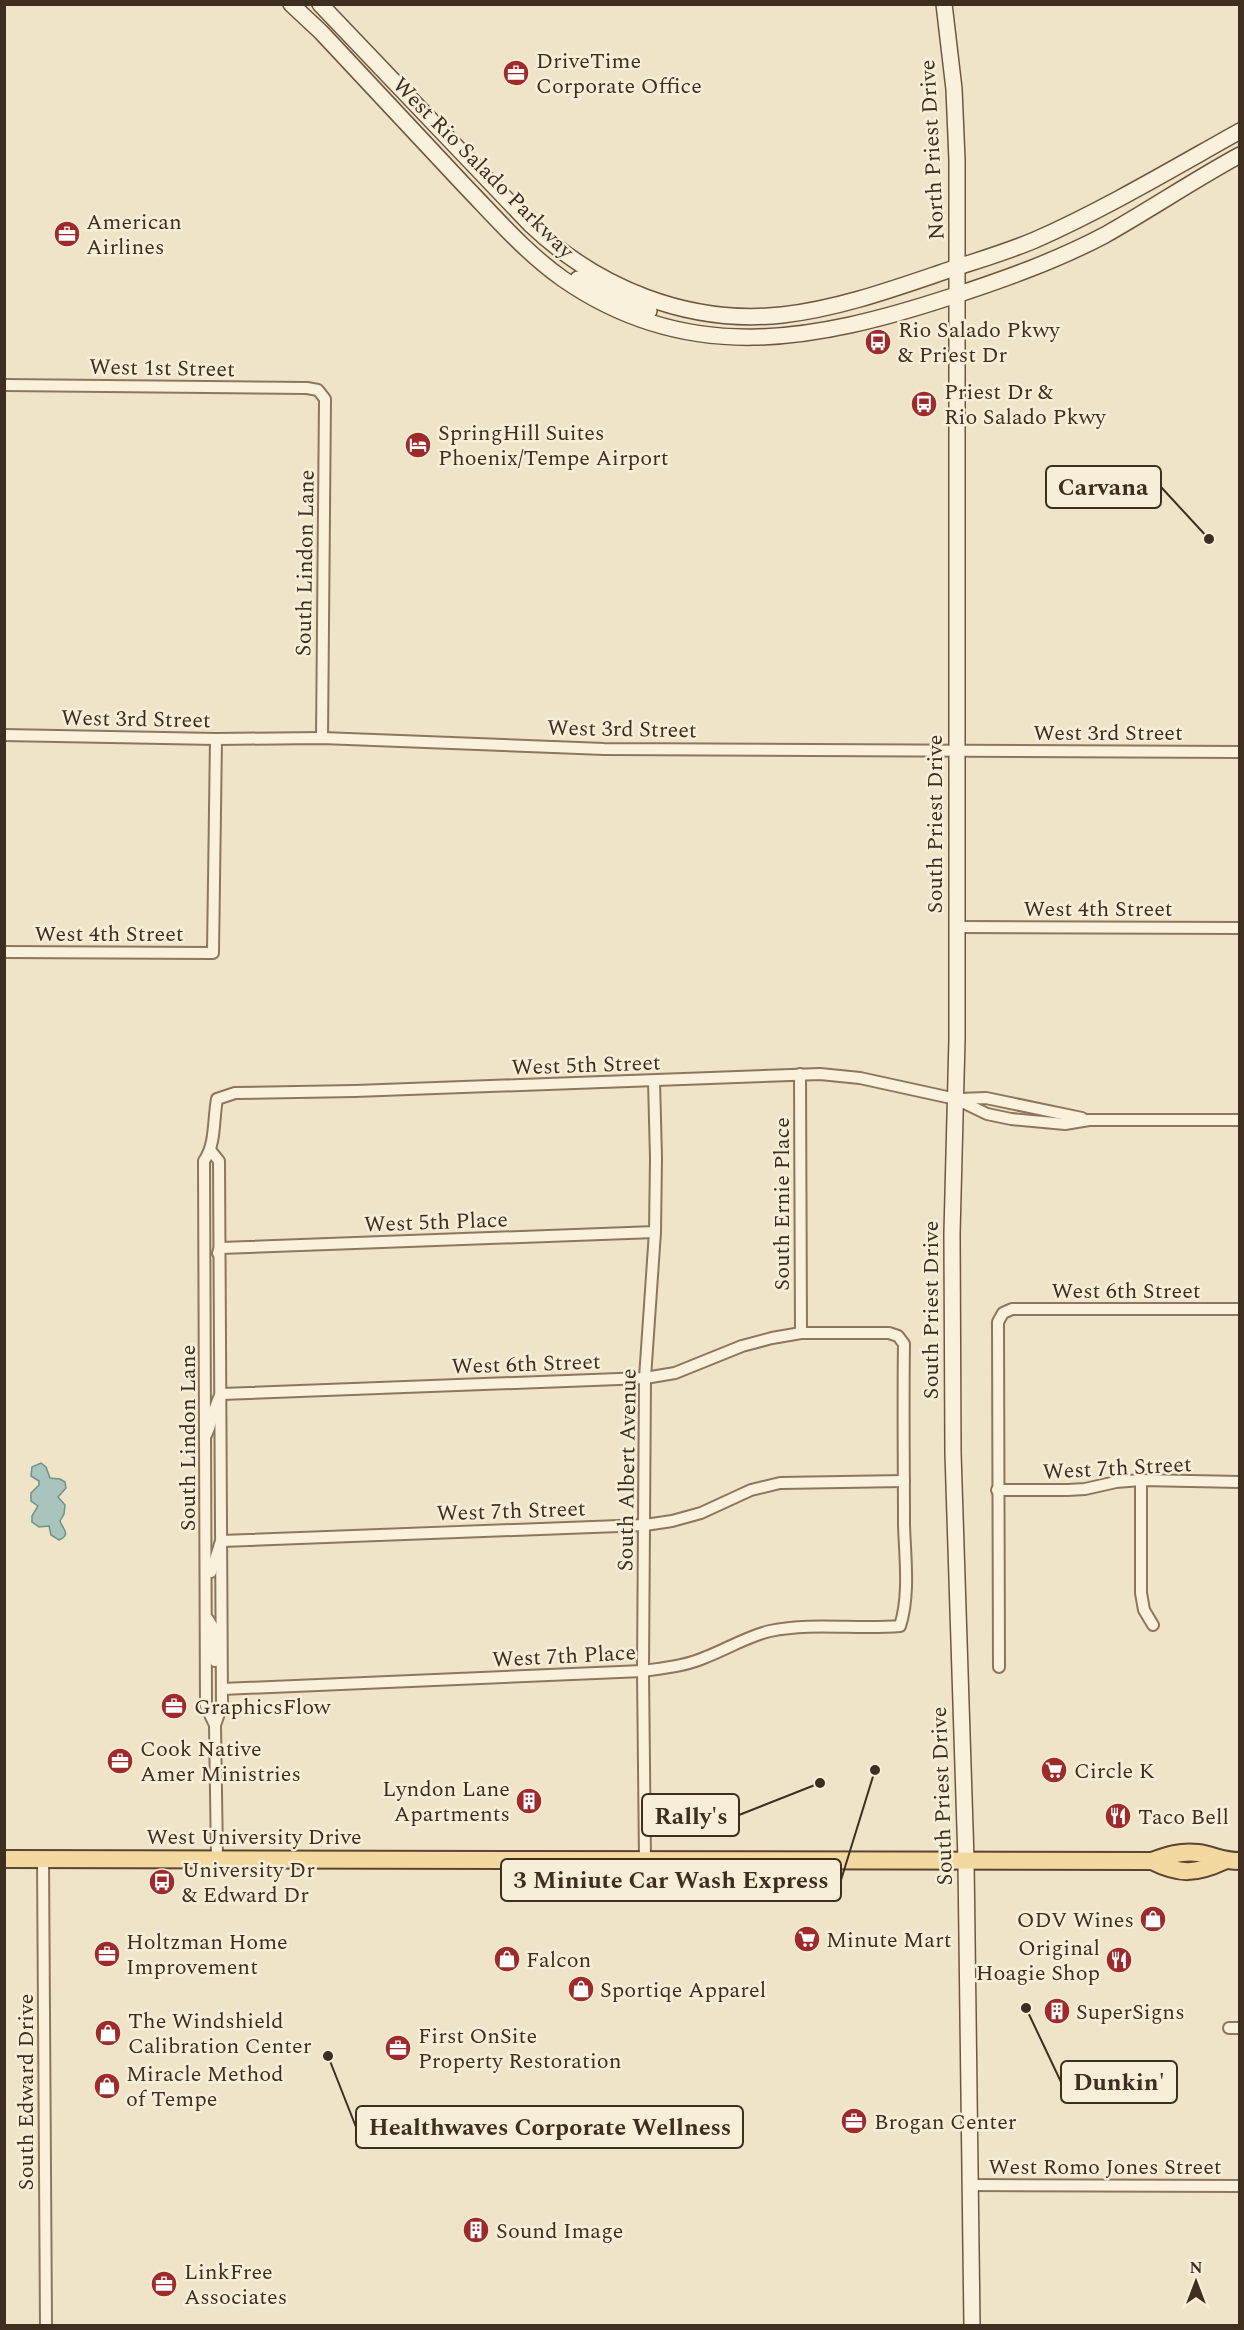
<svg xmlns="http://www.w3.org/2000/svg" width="1244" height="2330" font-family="Spectral,serif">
<rect width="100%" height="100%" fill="#f0e4c8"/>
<path fill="#a9c4bc" stroke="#6f938a" stroke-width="1.5" d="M 41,1463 L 46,1467 L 50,1478 L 60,1479 L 65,1482 L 66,1488 L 58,1497 L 65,1505 L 64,1514 L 60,1521 C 62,1528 72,1535 59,1540 L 51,1535 L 49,1526 L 39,1527 L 32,1522 L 32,1516 L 38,1506 L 31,1501 L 31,1493 L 39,1485 L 39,1481 L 31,1476 L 32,1467 Z"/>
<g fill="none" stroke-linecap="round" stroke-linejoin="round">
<defs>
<g id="minor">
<polyline points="4,385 307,388 318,390 325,399 322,738"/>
<polyline points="4,735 216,739 322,738 604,749 1240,752"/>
<polyline points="957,927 1240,928"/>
<polyline points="4,952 213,953 216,739"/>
<polyline points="800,1074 801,1333"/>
<polyline points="959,1099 986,1098 1082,1118"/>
<polyline points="211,1151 219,1161 222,1705 215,1725 217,1858"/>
<polyline points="218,1253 220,1248 655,1232"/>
<path d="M 206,1435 C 213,1422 213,1407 221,1394 L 645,1378 L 675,1373 L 742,1346 L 772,1338 L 801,1333 L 889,1333 L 898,1336 L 904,1344 C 903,1404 904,1464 904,1525 C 905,1557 910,1595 900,1626 C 857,1630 813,1622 770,1631 C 748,1636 727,1649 706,1657 C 686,1666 664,1668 643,1671 L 222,1689"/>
<polyline points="1141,1480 1141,1593 1144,1610 1153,1625"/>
<polyline points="997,1490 1068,1490 1085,1489 1116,1482 1141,1480 1240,1482"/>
<polyline points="211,1572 221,1541 645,1525 672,1521 701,1513 751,1490 780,1483 904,1481"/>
<polyline points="208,1619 214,1629 215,1661"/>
<polyline points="999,1667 998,1322 1003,1313 1012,1309 1240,1309"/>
<path d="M 215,1725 L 206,1706 L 204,1161 C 216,1144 213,1120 217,1099 L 235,1093 L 355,1091 L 820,1074 L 860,1078 L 956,1099 L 987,1114 L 1011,1119 L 1065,1124 L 1089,1120 L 1240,1120"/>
<polyline points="43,1858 46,2326"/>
<polyline points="645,1860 643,1671 645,1378 655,1232 656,1158 654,1081"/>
<polyline points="1229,2028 1240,2028"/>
<polyline points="971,2185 1240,2186"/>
</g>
<g id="secondary">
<path d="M 291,4 L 321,32 C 369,83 417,135 465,186 C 496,218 526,253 563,279 C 688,366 815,341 950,297 C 1002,280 1056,261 1105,235 C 1151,209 1194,180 1240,155"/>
<path d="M 320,4 L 530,224 C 597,288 688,325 782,315 C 836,309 890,290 940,273 C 972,262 1004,253 1035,240 C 1105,209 1172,169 1240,131"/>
<polyline points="944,4 954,89 957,160 957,1039 952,1233 953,1453 966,1860 972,2326"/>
<polyline points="578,279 649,311"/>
</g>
<g id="primary">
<path d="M 4,1859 L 1152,1861 C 1167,1855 1181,1851 1198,1853 C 1214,1855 1221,1861 1240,1861"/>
<path d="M 1152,1861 C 1180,1875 1196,1874 1224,1861"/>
</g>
</defs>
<use href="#minor" stroke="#8d765c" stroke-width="14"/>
<use href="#secondary" stroke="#6f573f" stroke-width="18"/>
<use href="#primary" stroke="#5b4430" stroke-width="20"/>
<use href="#minor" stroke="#faf1dc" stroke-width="10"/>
<use href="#secondary" stroke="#faf1dc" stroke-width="15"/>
<use href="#primary" stroke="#f3d9a0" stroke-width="16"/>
</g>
<defs>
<symbol id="office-disc" viewBox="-11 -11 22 22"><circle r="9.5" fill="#9e2a2b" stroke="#f7eed8"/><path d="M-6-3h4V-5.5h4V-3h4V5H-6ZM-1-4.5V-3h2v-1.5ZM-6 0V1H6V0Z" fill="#fff"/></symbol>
<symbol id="bus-disc" viewBox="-11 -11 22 22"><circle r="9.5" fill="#9e2a2b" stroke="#f7eed8"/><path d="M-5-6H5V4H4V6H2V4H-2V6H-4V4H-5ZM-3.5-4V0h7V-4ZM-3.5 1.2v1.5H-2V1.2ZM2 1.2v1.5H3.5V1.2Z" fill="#fff"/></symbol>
<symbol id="hotel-disc" viewBox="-11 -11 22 22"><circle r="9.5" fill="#9e2a2b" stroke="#f7eed8"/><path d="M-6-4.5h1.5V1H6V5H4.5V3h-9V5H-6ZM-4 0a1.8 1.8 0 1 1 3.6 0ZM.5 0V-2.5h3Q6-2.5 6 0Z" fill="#fff"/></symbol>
<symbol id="supermarket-disc" viewBox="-11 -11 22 22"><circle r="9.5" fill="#9e2a2b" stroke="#f7eed8"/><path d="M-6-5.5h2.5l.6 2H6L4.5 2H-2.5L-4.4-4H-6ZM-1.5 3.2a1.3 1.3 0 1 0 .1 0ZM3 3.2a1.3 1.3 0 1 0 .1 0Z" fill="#fff"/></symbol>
<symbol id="building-disc" viewBox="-11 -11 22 22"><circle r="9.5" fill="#9e2a2b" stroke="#f7eed8"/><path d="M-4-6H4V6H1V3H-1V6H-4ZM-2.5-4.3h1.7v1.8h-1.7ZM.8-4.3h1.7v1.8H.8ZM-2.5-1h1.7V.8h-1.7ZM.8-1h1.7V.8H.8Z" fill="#fff"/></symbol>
<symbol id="restaurant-disc" viewBox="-11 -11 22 22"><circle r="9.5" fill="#9e2a2b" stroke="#f7eed8"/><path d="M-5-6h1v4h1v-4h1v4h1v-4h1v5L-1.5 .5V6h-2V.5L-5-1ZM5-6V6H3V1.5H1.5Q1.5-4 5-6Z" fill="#fff"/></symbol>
<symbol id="shop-disc" viewBox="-11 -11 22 22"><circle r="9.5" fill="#9e2a2b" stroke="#f7eed8"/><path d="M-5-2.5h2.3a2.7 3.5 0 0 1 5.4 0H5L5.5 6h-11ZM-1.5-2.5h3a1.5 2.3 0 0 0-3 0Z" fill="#fff"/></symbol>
</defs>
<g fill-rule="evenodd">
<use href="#office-disc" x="501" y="58" width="30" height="30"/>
<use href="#office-disc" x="52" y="219" width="30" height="30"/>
<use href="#bus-disc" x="863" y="327" width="30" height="30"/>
<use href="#bus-disc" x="909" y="389" width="30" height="30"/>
<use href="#hotel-disc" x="403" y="430" width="30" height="30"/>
<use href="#office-disc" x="159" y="1691" width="30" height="30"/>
<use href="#office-disc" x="105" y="1746" width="30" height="30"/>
<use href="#supermarket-disc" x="1039" y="1755" width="30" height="30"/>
<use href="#building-disc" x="514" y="1786" width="30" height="30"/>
<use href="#restaurant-disc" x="1103" y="1801" width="30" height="30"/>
<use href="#bus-disc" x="147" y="1867" width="30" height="30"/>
<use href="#shop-disc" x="1138" y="1904" width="30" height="30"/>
<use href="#supermarket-disc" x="792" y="1924" width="30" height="30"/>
<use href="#office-disc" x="92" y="1939" width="30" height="30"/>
<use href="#shop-disc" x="492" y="1944" width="30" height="30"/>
<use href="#restaurant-disc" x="1104" y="1945" width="30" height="30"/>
<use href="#shop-disc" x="566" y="1974" width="30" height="30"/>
<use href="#building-disc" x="1042" y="1996" width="30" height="30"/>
<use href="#shop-disc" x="93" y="2018" width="30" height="30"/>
<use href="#office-disc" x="383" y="2033" width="30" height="30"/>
<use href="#shop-disc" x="92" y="2071" width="30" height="30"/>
<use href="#office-disc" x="839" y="2106" width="30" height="30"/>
<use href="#building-disc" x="461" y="2215" width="30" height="30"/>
<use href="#office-disc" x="149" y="2269" width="30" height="30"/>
</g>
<g text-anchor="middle" stroke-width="5" stroke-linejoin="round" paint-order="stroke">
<g font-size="22" fill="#3d2e20" stroke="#f7eed8" text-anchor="start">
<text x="536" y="68">DriveTime<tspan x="536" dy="25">Corporate Office</tspan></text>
<text x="86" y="229">American<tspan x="86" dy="25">Airlines</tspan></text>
<text x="898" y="337">Rio Salado Pkwy<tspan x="898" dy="25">&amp; Priest Dr</tspan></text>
<text x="944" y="399">Priest Dr &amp;<tspan x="944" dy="25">Rio Salado Pkwy</tspan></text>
<text x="438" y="440">SpringHill Suites<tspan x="438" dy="25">Phoenix/Tempe Airport</tspan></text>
<text x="194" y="1714">GraphicsFlow</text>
<text x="140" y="1756">Cook Native<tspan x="140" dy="25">Amer Ministries</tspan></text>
<text x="1074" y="1778">Circle K</text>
<text x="510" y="1796" text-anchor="end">Lyndon Lane<tspan x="510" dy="25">Apartments</tspan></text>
<text x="1138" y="1824">Taco Bell</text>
<text x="182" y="1877">University Dr<tspan x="182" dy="25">&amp; Edward Dr</tspan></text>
<text x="1134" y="1927" text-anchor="end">ODV Wines</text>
<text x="826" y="1947">Minute Mart</text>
<text x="126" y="1949">Holtzman Home<tspan x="126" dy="25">Improvement</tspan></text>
<text x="1100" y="1955" text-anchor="end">Original<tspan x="1100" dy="25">Hoagie Shop</tspan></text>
<text x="526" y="1967">Falcon</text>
<text x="600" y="1997">Sportiqe Apparel</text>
<text x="1076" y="2019">SuperSigns</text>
<text x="128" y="2028">The Windshield<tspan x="128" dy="25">Calibration Center</tspan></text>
<text x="418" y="2043">First OnSite<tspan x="418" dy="25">Property Restoration</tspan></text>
<text x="126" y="2081">Miracle Method<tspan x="126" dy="25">of Tempe</tspan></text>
<text x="874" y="2129">Brogan Center</text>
<text x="496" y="2238">Sound Image</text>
<text x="184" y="2279">LinkFree<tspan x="184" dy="25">Associates</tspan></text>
</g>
<g font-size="22" fill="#3d2e20" stroke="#f7eed8">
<text transform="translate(931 150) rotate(-93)" y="8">North Priest Drive</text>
<text transform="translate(484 167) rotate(45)" y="8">West Rio Salado Parkway</text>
<text transform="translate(162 367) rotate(1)" y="8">West 1st Street</text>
<text transform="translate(304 563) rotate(-89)" y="8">South Lindon Lane</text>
<text transform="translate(136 718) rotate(1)" y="8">West 3rd Street</text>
<text transform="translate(622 728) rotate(1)" y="8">West 3rd Street</text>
<text x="1108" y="740">West 3rd Street</text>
<text transform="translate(934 824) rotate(-90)" y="8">South Priest Drive</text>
<text x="1098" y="916">West 4th Street</text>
<text x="109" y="941">West 4th Street</text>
<text transform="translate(586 1064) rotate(-2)" y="8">West 5th Street</text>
<text transform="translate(781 1204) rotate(-90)" y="8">South Ernie Place</text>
<text transform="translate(436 1221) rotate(-2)" y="8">West 5th Place</text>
<text x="1126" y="1298">West 6th Street</text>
<text transform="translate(930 1310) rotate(-90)" y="8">South Priest Drive</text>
<text transform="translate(526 1363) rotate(-2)" y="8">West 6th Street</text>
<text transform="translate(187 1438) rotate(-90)" y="8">South Lindon Lane</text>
<text transform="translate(1117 1467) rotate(-3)" y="8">West 7th Street</text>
<text transform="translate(626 1470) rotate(-89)" y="8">South Albert Avenue</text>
<text transform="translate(511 1510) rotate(-2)" y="8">West 7th Street</text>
<text transform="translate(564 1655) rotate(-3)" y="8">West 7th Place</text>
<text transform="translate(941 1796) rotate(-92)" y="8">South Priest Drive</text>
<text x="254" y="1844">West University Drive</text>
<text transform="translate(25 2092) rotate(-90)" y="8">South Edward Drive</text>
<text x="1105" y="2174">West Romo Jones Street</text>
</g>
</g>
<path fill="none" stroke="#3d2e20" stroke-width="2" d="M1209 539L1161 487M820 1783L739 1815M875 1770L841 1880M1026 2008L1061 2082M328 2056L356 2127"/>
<g fill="#3d2e20" stroke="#f7eed8" stroke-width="2">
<circle cx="1209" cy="539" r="6"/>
<circle cx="820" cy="1783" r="6"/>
<circle cx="875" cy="1770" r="6"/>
<circle cx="1026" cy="2008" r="6"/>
<circle cx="328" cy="2056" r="6"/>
</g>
<g fill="#f7eed8" stroke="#3d2e20" stroke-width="2">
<rect x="1046" y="466" width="115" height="42" rx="6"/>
<rect x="642" y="1794" width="97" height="42" rx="6"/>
<rect x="501" y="1859" width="340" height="42" rx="6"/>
<rect x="1061" y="2061" width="116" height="42" rx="6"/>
<rect x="356" y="2106" width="387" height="42" rx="6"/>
</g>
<g font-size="24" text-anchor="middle" font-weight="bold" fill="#3d2e20">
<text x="1103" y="495">Carvana</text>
<text x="691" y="1824">Rally's</text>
<text x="671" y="1888">3 Miniute Car Wash Express</text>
<text x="1119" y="2090">Dunkin'</text>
<text x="550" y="2135">Healthwaves Corporate Wellness</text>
</g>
<rect width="1244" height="2330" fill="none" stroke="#3d2e20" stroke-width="12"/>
<g transform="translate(1196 2282)" stroke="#f7eed8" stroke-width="4.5" paint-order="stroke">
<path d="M0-4.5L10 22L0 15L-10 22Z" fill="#3d2e20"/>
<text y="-9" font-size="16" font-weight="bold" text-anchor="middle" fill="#3d2e20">N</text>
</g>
</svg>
